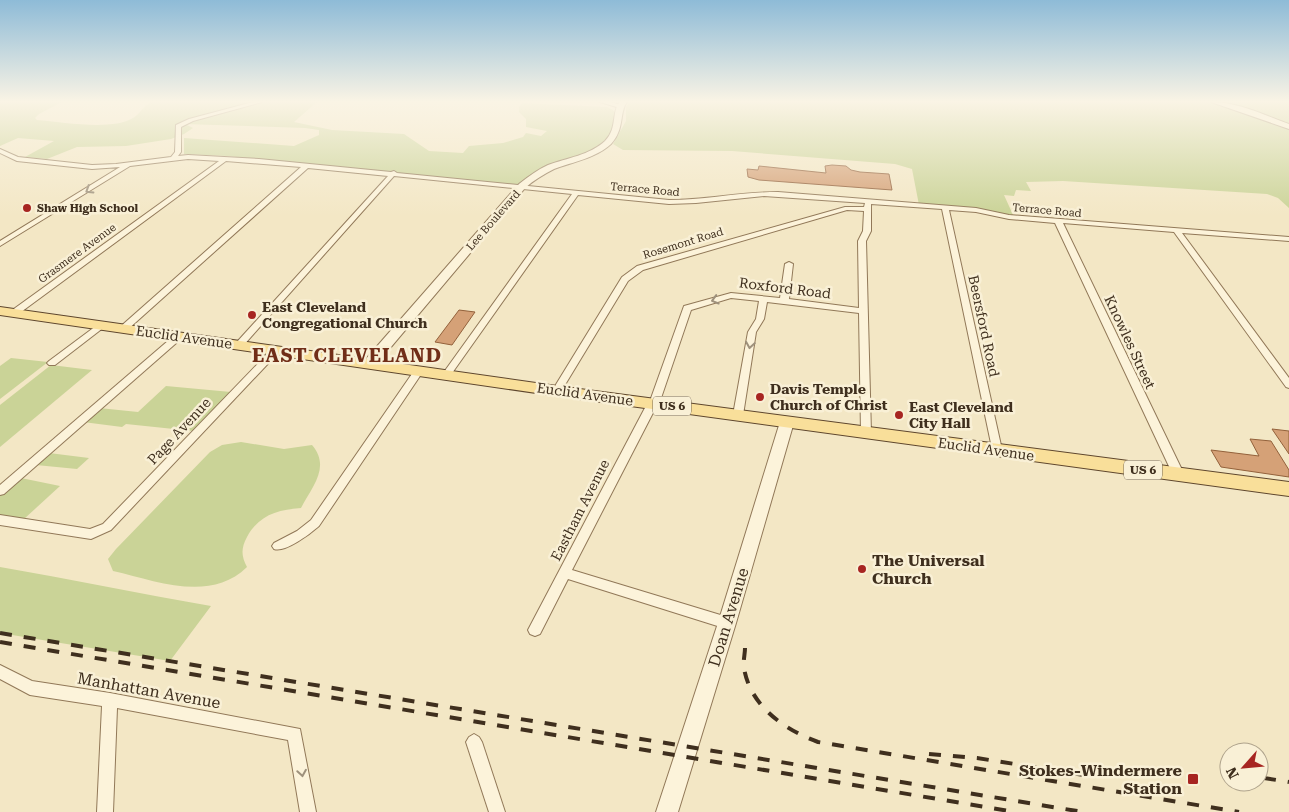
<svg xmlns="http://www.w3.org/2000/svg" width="1289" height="812" font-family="'Roboto Serif',serif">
<rect width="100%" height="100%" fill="#f3e7c5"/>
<g fill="#cad397">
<path d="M 0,102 L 62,102 L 39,114 L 35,118 L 37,120 C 62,122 112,131 133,118 C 140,114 143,106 151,102 L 317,102 L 294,122 L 332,130 L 404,134 L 429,151 L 463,153 L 469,146 L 503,143 L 523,137 L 526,133 L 541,136 L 547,131 L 526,127 L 526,119 L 519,112 L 519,107 L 522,103 L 607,107 L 613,110 L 621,121 L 608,144 L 552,167 L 522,186 L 227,156 L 184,154 L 184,138 L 294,146 L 319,135 L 319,130 L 305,128 L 185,124 L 193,128 L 184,134 L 171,139 L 126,146 L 77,147 L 47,159 L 25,157 L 54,141 L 18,138 L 0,146 Z"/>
<polygon points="629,102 1289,102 1289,208 1278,198 1267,194 1063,181 1026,182 1031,191 1016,190 1014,196 1004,195 1014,217 975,210 919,205 912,169 895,164 732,151 623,150 613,144 626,121 626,107"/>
<polygon points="11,358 48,362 0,399 0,366"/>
<polygon points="51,365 92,370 0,447 0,405"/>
<polygon points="166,386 231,392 193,431 126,424 122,427 83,422 99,408 138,412"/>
<path d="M 241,442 L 284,449 L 312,445 C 331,467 312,487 301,508 C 277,510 259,515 247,537 C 241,548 241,556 247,567 C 210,603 157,581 113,571 L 108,559 L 116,549 L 210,452 L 222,445 Z"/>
<polygon points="49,453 89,458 77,469 36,465"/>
<polygon points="21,478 60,486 24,519 0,515 0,496"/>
<path d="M 0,567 C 71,579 140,594 211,606 L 170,661 L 0,633 Z"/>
</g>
<g fill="#d5a177" stroke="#93613b">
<polygon points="832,165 846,166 851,170 860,172 889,174 892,190 759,180 748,177 747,169 758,170 759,166 826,173 825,166"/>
<polygon points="459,310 475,312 452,345 435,342"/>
<polygon points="1272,429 1289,431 1289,454"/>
<polygon points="1250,439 1271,441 1289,470 1289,477 1221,467 1211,450 1259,456"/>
</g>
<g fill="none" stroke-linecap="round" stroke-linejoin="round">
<defs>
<g id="minor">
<path d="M 253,102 L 262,102 L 193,121 L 181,127 L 181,152 L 178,156 L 188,155 L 259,159 L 391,172 L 394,171 L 397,173 L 669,200 C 706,200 741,192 778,192 L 976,208 L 1009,215 L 1289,237 L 1289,241 L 1182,233 L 1289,378 L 1289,388 L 1286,387 L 1174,232 L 1063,223 L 1184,474 L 1182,477 L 1174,477 L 1055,223 L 1009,219 L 976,212 L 949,210 L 1002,450 L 1001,453 L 993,453 L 942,209 L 871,204 L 871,231 L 866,241 L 871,433 L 870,436 L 866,437 L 861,433 L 859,313 L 767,302 L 764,319 L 756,332 L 743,415 L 738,418 L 733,415 L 748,332 L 756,319 L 759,301 L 731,298 L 691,310 L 659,404 L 656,407 L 572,570 L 727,617 L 732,619 L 734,623 L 732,627 L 727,629 L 568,579 L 540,634 L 535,636 L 530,634 L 528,630 L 647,404 L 650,401 L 684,306 L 731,293 L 780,298 L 785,264 L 789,262 L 793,264 L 789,299 L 859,308 L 858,241 L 863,231 L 864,211 L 847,210 L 643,270 L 628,281 L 560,393 L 554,393 L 552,391 L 622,277 L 637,266 L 845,207 L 864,207 L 865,203 L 764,196 L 696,203 L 669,204 L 578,195 L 450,376 L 444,376 L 442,374 L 444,372 L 572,194 L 394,176 L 242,347 L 236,347 L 234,345 L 236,343 L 388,176 L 308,168 L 126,331 L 120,331 L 119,329 L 120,327 L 301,167 L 226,161 L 17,315 L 11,315 L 10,313 L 11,311 L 219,161 L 188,159 L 130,166 L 0,246 L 0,241 L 120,167 L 92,169 L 17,161 L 0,153 L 0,149 L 18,157 L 92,165 L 116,164 L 171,157 L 175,152 L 176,125 L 189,119 Z"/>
<polygon points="600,102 611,102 623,106 620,108"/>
<polygon points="100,323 104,326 103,328 55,365 49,365 47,363 49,361"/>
<polygon points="179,333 182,334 183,336 182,338 4,494 0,495 0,485 176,334"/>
<polygon points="276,347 281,350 279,352 111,530 91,539 0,525 0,515 90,529 103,524 273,348"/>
<path d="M 419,367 L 424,370 L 319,526 C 310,534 285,553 274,549 L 272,546 L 274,543 L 297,531 L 311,520 L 416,368 Z"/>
<polygon points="0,665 32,681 110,693 300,729 316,812 300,812 288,740 117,708 113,812 97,812 102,706 30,695 0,679"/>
<polygon points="474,734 479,737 482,742 505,812 489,812 466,742 469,737"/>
</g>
<g id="tertiary">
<path d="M 620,102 L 627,102 C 619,112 625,129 611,144 C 596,158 573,162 554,169 C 544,174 534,180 525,188 L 375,366 L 365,366 L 364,363 L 365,360 L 519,184 C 528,177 537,170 548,165 C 567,158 590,155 605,141 C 618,128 611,111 620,102 Z"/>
<path d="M 1211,102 C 1238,102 1264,115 1289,124 L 1289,129 Z"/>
<polygon points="787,417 792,419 794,422 736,623 678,812 656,812 718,623 780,422 782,419"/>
</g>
<polygon id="primary" points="0,307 557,386 1289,482 1289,496 557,396 0,315"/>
</defs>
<use href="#minor" stroke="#917858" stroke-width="2"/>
<use href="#tertiary" stroke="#917858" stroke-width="2"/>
<use href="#primary" stroke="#5e462d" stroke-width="2"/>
<use href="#minor" fill="#fcf3da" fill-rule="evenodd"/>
<use href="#tertiary" fill="#fcf3da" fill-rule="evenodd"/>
<use href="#primary" fill="#f9df9a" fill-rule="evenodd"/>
<g stroke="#3f2f1e" stroke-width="4" stroke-dasharray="12 12" stroke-linecap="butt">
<polyline points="0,633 1083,812"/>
<polyline points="0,642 1015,812"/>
<path d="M 745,648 C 745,654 743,661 744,668 C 750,706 785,730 818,742 L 1239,812"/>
<polyline points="929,754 977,758 1090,776"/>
<polyline points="1264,778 1289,782"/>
</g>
</g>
<defs><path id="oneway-chevron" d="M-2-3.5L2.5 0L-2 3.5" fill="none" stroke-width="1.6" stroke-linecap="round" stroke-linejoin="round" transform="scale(1.25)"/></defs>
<g stroke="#9e917c">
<use href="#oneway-chevron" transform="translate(89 190) rotate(148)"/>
<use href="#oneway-chevron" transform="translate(715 300) rotate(164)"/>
<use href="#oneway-chevron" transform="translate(750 345) rotate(99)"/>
<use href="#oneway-chevron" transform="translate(302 773) rotate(81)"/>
</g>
<linearGradient id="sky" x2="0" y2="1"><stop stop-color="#8ebbd7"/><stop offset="0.47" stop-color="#faf4e5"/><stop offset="1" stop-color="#faf4e5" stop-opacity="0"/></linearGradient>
<rect width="1289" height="216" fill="url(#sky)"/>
<g fill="#a72521" stroke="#f9f0d6" stroke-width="2">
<circle cx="27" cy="208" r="5"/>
<circle cx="252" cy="315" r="5"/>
<circle cx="760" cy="397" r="5"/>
<circle cx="899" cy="415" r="5"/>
<circle cx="862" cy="569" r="5"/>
<rect x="1187" y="773" width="12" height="12" rx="2.5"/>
</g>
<g text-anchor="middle" stroke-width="5" stroke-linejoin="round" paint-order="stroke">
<g font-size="11" fill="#3f2f1e" stroke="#f9f0d6">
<text transform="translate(645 189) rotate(5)" y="4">Terrace Road</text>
<text transform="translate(1047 210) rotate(5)" y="4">Terrace Road</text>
<text transform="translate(493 220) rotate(-49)" y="4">Lee Boulevard</text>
<text transform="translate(683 243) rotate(-17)" y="4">Rosemont Road</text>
<text transform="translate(77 253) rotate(-36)" y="4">Grasmere Avenue</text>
</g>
<g font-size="11" font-weight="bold" fill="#3f2f1e" stroke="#f9f0d6" text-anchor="start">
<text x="37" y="212">Shaw High School</text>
</g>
<g fill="#f9f0d6" stroke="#776955" stroke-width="1">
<rect x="653" y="396.5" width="38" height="19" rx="4"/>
<rect x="1124" y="460.5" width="38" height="19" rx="4"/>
</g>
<g font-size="12" font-weight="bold" fill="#3f2f1e">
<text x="672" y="410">US 6</text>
<text x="1143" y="474">US 6</text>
</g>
<g font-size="14" fill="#3f2f1e" stroke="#f9f0d6">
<text transform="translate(785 288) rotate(7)" y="5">Roxford Road</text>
<text transform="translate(984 326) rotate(78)" y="5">Beersford Road</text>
<text transform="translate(184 337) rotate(8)" y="5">Euclid Avenue</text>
<text transform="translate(1130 342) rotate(65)" y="5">Knowles Street</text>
<text transform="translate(585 394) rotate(8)" y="5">Euclid Avenue</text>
<text transform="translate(179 431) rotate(-47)" y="5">Page Avenue</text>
<text transform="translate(986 449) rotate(8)" y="5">Euclid Avenue</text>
<text transform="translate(580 510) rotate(-63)" y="5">Eastham Avenue</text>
</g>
<g font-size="14" font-weight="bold" fill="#3f2f1e" stroke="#f9f0d6" text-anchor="start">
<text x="262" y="312">East Cleveland<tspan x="262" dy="16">Congregational Church</tspan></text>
<text x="770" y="394">Davis Temple<tspan x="770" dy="16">Church of Christ</tspan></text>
<text x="909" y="412">East Cleveland<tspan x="909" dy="16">City Hall</tspan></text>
</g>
<g font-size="16" font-weight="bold" fill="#3f2f1e" stroke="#f9f0d6" text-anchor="start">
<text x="872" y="566">The Universal<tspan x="872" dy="18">Church</tspan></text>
<text x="1182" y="776" text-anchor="end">Stokes-Windermere<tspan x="1182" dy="18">Station</tspan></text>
</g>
<g font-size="16" fill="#3f2f1e" stroke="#f9f0d6">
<text transform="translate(728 617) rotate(-73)" y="6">Doan Avenue</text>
<text transform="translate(149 690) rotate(10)" y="6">Manhattan Avenue</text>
</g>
<g font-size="19" font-weight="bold" letter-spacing="1" fill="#712e18" stroke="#f9f0d6">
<text x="347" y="362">EAST CLEVELAND</text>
</g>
</g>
<g transform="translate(1244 767) rotate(243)"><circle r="24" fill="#f9f0d6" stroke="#afa38c"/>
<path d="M0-4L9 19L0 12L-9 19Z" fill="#a72521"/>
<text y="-8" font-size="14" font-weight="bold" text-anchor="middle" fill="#3f2f1e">N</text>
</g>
</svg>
